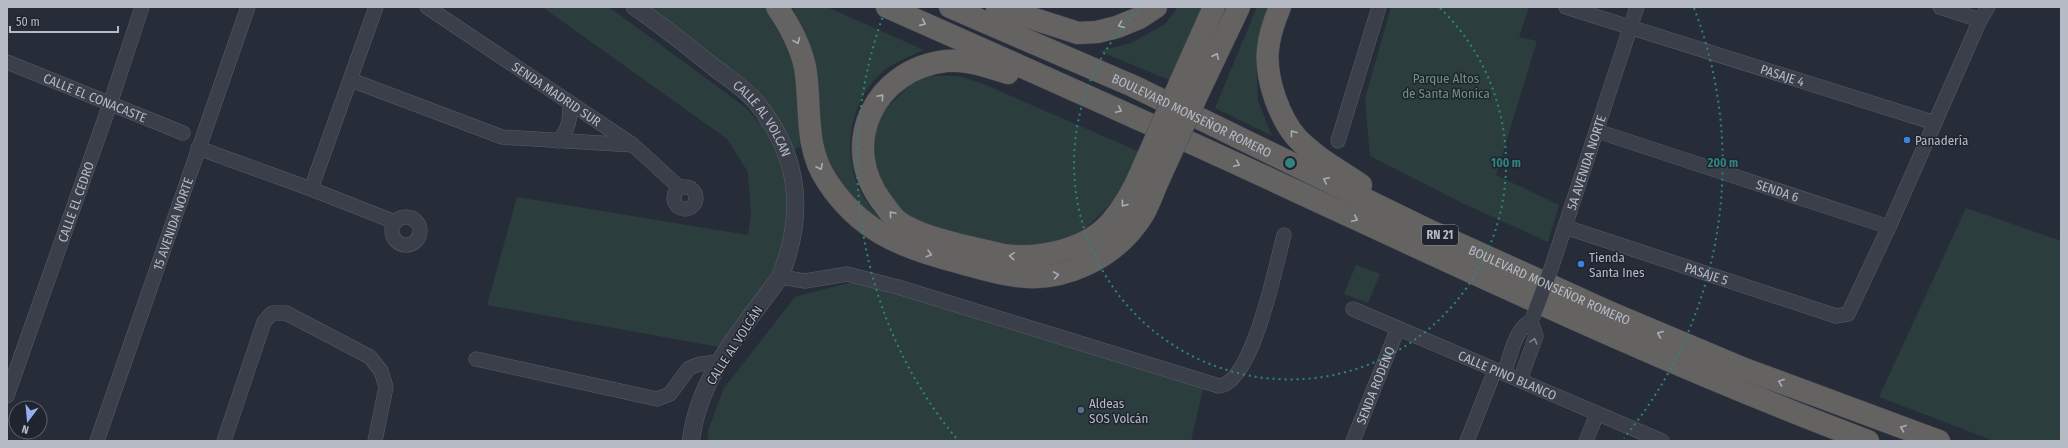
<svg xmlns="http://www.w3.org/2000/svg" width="2068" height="448" font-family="'Fira Sans Condensed',sans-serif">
<rect width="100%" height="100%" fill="#262d39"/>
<g fill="#2c3d3e">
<polygon points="542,7 609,7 745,107 767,131 785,163 790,200 787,245 771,281 724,348 487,305 517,197 748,235 751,214 748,172 727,139"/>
<polygon points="640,7 766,7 790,42 797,82 800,147 793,150 779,125"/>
<path d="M 792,7 L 827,7 L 924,50 C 909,57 891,63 879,75 C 848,105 841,158 863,196 C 869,206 878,216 885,225 L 850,202 L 828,167 L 815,134 L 811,49 Z"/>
<polygon points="1178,7 1203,7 1169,80 1099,51 1131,43 1165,24"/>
<polygon points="1257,7 1272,7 1260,31 1256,58 1258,101 1272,136 1215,108"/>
<polygon points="1391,7 1529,7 1519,37 1537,41 1496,175 1559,205 1548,242 1462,203 1370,156 1365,99"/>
<polygon points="927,76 959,76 981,83 1140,152 1116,199 1087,227 1065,239 1048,244 1012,248 913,222 889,202 873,160 874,136 882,113 910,85"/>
<polygon points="1966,208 2061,241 2061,441 1994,441 1879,397"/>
<polygon points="1356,265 1380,274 1368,303 1344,294"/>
<polygon points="856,281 1203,389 1191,441 708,441 708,430 724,388 795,297"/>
</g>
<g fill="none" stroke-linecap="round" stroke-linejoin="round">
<defs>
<g id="minor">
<path id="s1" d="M 427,7 L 633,145 L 680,188"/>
<path id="s2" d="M 1566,7 L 1935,123"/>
<polyline points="1940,7 1980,20"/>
<path id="s3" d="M 7,62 L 183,133"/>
<polyline points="351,80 502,137 633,145"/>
<path id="s4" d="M 1597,131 L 1889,227"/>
<path d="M 558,141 C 569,129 571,119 569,102"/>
<polyline points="1338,141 1379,7"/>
<polyline points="198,148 311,189 395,222"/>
<circle cx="685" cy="198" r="11"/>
<polyline points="311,189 376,7"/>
<circle cx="406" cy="231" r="14"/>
<path id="s5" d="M 1565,227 L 1836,316 L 1848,314 L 1889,227 L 1980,20 L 1988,7"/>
<path id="s6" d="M 1552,266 L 1637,7"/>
<path d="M 780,277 L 805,281 L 847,274 L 898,287 L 1219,386 C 1253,383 1276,264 1284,235"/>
<path id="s7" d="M 1353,309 L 1662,441"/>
<polyline points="476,359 657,399 670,394 689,368 700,364 720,362"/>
<path d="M 1504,373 C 1511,356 1514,330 1531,321"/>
<polyline points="1520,380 1536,336 1531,321"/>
<path id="s8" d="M 7,396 L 110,104 L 142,7"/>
<path id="s9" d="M 97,441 L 248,7"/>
<polyline points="224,441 264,322 272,313 286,313 370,357 381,371 386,387 375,441"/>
<path id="s10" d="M 1353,441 L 1398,328"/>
<polyline points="1467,441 1495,370"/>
<polyline points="1586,441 1597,414"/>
</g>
<g id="tertiary">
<path id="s11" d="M 635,7 C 663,26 689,47 715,68 C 728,78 744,88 755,101 C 800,155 806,213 780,277 C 744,327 698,377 691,441"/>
</g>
<g id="trunk">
<path d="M 777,7 C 790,26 800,44 805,67 C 812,107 803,145 827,181 C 859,230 900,247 954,261 C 973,266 991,272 1010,275 C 1062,285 1117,258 1144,213 C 1150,202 1154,190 1159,179"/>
<path d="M 887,7 C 1025,68 1163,129 1300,193 C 1488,280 1674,368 1868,441"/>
<path id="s12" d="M 950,7 L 1133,86 L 1426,229 L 1609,312 L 1742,368 L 1939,441"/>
<polyline points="997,7 1078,33 1097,32 1117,27 1139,18 1156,7"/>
<path d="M 1280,7 C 1266,40 1263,63 1275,98 C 1280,112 1287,127 1297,138 C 1315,157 1339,170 1361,185"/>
<path d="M 1008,73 C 988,67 968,59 946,61 C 875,69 838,144 882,202 C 887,208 891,216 898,221 C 919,238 975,248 1003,255 C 1038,260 1087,250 1111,222 C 1125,206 1134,189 1142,170"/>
<polyline points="1180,83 1214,7"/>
<polyline points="1199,91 1239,7"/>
</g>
</defs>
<use href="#minor" stroke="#585d68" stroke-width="15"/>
<use href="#tertiary" stroke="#585d68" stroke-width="18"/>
<use href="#trunk" stroke="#454a55" stroke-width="23"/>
<use href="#minor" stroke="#3a3f4a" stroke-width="14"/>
<use href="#tertiary" stroke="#3a3f4a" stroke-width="17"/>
<use href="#trunk" stroke="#646361" stroke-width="22"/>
<defs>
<polyline id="minor-bridge" points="1533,317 1552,266"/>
<g id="trunk-bridge">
<polyline points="1142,170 1180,83"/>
<polyline points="1159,179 1199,91"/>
</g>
</defs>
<use href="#minor-bridge" stroke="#585d68" stroke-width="15" stroke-linecap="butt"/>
<use href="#trunk-bridge" stroke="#454a55" stroke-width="23" stroke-linecap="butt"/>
<use href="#minor-bridge" stroke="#3a3f4a" stroke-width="14"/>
<use href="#trunk-bridge" stroke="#646361" stroke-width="22"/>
</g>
<defs><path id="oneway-chevron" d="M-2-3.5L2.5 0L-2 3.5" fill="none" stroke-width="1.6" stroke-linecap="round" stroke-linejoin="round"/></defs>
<g stroke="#a9adb6">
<use href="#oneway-chevron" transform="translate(923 23) rotate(24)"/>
<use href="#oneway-chevron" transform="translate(1121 25) rotate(158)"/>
<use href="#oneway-chevron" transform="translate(797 41) rotate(68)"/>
<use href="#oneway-chevron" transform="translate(1216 56) rotate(-65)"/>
<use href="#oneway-chevron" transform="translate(881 97) rotate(-49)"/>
<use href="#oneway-chevron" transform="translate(1119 110) rotate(25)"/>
<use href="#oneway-chevron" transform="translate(1293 133) rotate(-127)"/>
<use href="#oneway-chevron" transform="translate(1237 164) rotate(25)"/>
<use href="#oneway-chevron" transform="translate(820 167) rotate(64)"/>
<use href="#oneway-chevron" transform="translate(1326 180) rotate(-154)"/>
<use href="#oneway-chevron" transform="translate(1124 204) rotate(127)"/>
<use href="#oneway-chevron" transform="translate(892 214) rotate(-130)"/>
<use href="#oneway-chevron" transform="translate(1355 219) rotate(25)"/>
<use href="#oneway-chevron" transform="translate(929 254) rotate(15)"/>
<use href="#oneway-chevron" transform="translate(1012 256) rotate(-176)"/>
<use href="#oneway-chevron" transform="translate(1056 275) rotate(-10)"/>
<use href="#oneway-chevron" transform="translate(1660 334) rotate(-157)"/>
<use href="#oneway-chevron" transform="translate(1781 382) rotate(-160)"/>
<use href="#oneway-chevron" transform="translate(1903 428) rotate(-160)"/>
</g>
<use stroke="#7e838e" href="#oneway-chevron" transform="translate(1534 341) rotate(-74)"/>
<g fill="none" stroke="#30847f" stroke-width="2" stroke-dasharray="2 4">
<path d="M1440 8A216 216 0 1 1 1140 8"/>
<path d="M956 438A433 433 0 0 1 886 8M1694 8A433 433 0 0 1 1624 438"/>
</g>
<g fill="#3f7fe0" stroke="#1f242f" stroke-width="1.5">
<circle cx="1907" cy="140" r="4"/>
<circle cx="1581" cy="264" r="4"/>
</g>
<circle fill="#5c6f8a" stroke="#1f242f" stroke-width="1.5" cx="1081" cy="410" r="4"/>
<g text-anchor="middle" stroke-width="3" stroke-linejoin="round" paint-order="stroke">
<rect fill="#1f242f" stroke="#888d98" stroke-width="1" x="1422" y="225" width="36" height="20" rx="3"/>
<g font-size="12" font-weight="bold" fill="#b5bac5">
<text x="1440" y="239">RN 21</text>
</g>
<g font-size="13" fill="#b5bac5" stroke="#1f242f">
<text dy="5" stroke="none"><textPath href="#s2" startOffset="227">PASAJE 4</textPath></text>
<text dy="5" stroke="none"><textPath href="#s1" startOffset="156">SENDA MADRID SUR</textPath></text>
<text dy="5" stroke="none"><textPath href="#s3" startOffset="95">CALLE EL CONACASTE</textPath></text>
<text dy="5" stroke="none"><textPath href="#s12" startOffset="265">BOULEVARD MONSEÑOR ROMERO</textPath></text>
<text dy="5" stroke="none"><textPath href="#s11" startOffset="171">CALLE AL VOLCAN</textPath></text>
<text dy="5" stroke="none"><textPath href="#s6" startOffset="109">5A AVENIDA NORTE</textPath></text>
<text dy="5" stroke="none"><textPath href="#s4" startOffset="190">SENDA 6</textPath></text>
<text dy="5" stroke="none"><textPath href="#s8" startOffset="206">CALLE EL CEDRO</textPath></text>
<text dy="5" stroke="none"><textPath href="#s9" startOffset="230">15 AVENIDA NORTE</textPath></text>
<text dy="5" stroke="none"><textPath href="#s5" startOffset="149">PASAJE 5</textPath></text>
<text dy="5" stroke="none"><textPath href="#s12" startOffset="661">BOULEVARD MONSEÑOR ROMERO</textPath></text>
<text transform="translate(734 345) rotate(-57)" y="5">CALLE AL VOLCÁN</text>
<text dy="5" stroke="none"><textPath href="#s7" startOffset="168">CALLE PINO BLANCO</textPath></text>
<text dy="5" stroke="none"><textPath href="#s10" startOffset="60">SENDA RODENO</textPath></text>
</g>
<g font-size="13" fill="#6f937b" stroke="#1f242f">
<text x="1446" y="83">Parque Altos<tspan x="1446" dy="15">de Santa Monica</tspan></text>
</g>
<g font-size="13" fill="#b5bac5" stroke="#1f242f" text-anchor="start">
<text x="1915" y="145">Panadería</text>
<text x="1589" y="262">Tienda<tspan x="1589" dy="15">Santa Ines</tspan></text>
<text x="1089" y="408">Aldeas<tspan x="1089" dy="15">SOS Volcán</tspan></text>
</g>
</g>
<circle cx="1290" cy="163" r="6" fill="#30847f" stroke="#1f242f" stroke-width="2"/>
<g font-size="12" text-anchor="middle" font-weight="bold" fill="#30847f" stroke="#1f242f" stroke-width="3" stroke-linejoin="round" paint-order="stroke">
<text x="1506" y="167">100 m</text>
<text x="1723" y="167">200 m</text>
</g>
<rect width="2068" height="448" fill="none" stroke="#b5bac5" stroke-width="16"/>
<g transform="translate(28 420) rotate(196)"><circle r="19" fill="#1f242f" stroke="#5b606b"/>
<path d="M0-3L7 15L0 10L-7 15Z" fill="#95afea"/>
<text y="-6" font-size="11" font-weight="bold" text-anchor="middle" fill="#b5bac5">N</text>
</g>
<path d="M10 26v6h108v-6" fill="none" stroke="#b5bac5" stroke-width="2"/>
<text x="16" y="26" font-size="12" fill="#b5bac5" stroke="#1f242f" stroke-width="3" paint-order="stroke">50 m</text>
</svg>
